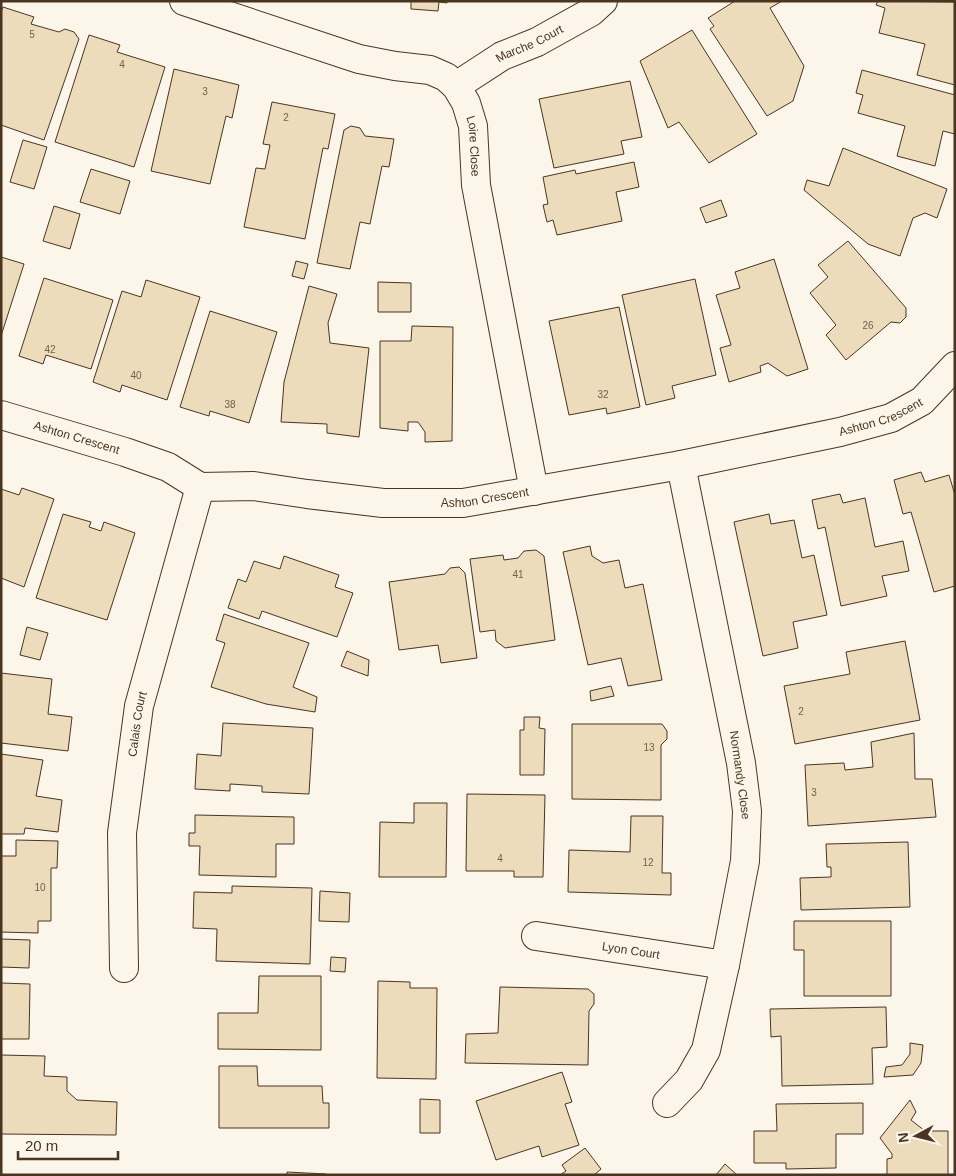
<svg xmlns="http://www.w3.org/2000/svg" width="956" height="1176" font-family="Helvetica,sans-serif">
<rect width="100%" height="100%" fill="#fbf6e9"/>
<g fill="#ecdcbc" stroke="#4a3520">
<polygon points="411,1 447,1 447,3 439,2 438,11 411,9"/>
<polygon points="735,1 782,1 770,8 804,66 793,101 767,116 710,29 714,26 708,18"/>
<polygon points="878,1 955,2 955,85 917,75 925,44 879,33 885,8 876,5"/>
<polygon points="3,7 34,17 31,24 59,32 65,29 74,32 79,39 44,140 1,125 1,12"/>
<polygon points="692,30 757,134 709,163 679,122 668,128 640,61"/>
<polygon points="89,35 120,45 117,52 165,67 134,167 55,142"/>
<polygon points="174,69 239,85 232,118 226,116 210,184 151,171"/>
<polygon points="862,70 955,95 955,134 943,131 935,166 897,156 905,126 858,113 863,95 856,93"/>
<polygon points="630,81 642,137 621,141 624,154 554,168 539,99"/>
<polygon points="272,102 335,114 328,149 323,148 305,239 244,227 256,168 265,169 270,145 263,144"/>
<polygon points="351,126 360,128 365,136 394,139 389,167 382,166 370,224 360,222 350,269 317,263 344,130"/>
<polygon points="23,140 47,147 34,189 10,182"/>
<polygon points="843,148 947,189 937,218 925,213 913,218 900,256 868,244 804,190 807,180 829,186"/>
<polygon points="634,162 639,187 616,192 622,221 557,235 553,220 547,222 543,205 548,204 543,177 575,170 576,174"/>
<polygon points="91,169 130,181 120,214 80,202"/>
<polygon points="721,200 727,216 706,223 700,208"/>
<polygon points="54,206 80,214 70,249 43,241"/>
<polygon points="848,241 906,308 906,317 900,323 891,322 846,360 826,335 836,325 810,293 828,277 818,265"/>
<polygon points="1,257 24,264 1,336"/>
<polygon points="774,259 808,369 787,376 768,363 760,366 761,372 729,382 720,348 731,345 716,295 740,288 735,272"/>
<polygon points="296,261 308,264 304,279 292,276"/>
<polygon points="44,278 113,300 91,369 46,355 43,364 19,356"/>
<polygon points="695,279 716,375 672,386 675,398 646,405 622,295"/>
<polygon points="146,280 200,297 167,400 122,385 120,392 93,382 122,291 141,297"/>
<polygon points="378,282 411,283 411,312 378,312"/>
<polygon points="309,286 337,294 328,323 330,343 369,348 359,437 327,433 327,424 281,422 284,382"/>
<polygon points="619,307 640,407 607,414 606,408 569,415 549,321"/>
<polygon points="210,311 277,332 249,423 210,411 209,416 180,407"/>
<polygon points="412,326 453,327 452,441 425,442 425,432 418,422 408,422 408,431 380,428 380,341 411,341"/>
<polygon points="921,472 925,482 949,475 955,495 955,586 934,592 911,512 903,514 894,480"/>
<polygon points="22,488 54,499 24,587 1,578 1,489 19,495"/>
<polygon points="840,494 843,503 865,498 875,547 903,541 909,571 882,576 887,596 841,606 825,527 818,529 812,500"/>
<polygon points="63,514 91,522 89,527 101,531 104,522 135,533 107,620 36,598"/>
<polygon points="769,514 771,524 794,520 802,558 814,555 827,615 793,622 798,648 763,656 734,522"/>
<polygon points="590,546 592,556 603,563 619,560 625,588 643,584 662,680 628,686 621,658 588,665 563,552"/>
<polygon points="536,550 544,556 555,640 505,648 496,641 495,630 480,632 470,559 503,555 504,560 518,558 524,551"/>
<polygon points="284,556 339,575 335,587 353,593 337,637 262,611 259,619 228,608 238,579 246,582 254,561 280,569"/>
<polygon points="459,567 465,573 477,658 441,663 438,645 399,650 389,582 445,574 450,568"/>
<polygon points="224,614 309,643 293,687 317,697 315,712 266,704 211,687 225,643 216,640"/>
<polygon points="27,627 48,633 40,660 20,655"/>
<polygon points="905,641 920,720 795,744 784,686 850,674 846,652"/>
<polygon points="347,651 369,660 368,676 341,666"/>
<polygon points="1,673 52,679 48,714 72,717 68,751 1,743"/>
<polygon points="611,686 614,696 591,701 590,691"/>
<polygon points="524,717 540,717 539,728 545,729 544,775 520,775 520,730 524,730"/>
<polygon points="223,723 313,728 309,794 262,792 262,786 230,784 230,791 195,789 197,754 221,756"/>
<polygon points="572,724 662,724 667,731 667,739 661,745 661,800 572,799"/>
<polygon points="914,733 915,779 932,779 936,817 808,826 805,765 844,763 845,770 873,767 871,742"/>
<polygon points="1,754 43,760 36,796 62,800 58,832 25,828 24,834 1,834"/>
<polygon points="467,794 545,795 543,877 514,877 514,871 466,871"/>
<polygon points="414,803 447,803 446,877 379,877 380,822 414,823"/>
<polygon points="195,815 294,817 294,844 276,844 276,877 199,875 200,846 189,846 189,833 195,833"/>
<polygon points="631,816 663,816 662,873 671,873 671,895 568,892 569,850 630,852"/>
<polygon points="16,840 58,841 57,868 51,868 51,921 38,921 38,933 1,932 1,856 16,856"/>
<polygon points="908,842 910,907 801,910 800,878 831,877 831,867 827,867 826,844"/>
<polygon points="232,886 312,888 310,964 216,961 217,929 193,928 194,892 232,893"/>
<polygon points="320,891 350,893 349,922 319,921"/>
<polygon points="794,921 891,921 891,996 804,996 804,950 794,950"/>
<polygon points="1,939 30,940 29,968 1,967"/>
<polygon points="331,957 346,958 345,972 330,971"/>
<polygon points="259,976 321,976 321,1050 218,1049 218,1013 258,1013"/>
<polygon points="378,981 410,982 410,988 437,988 436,1079 377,1078"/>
<polygon points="1,983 30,984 29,1039 1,1039"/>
<polygon points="500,987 588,989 594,994 594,1004 589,1011 588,1065 465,1063 466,1034 498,1033"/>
<polygon points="886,1007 887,1047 872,1048 873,1084 782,1086 781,1036 771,1037 770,1009"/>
<polygon points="910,1043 923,1045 921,1063 913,1075 884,1077 886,1067 902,1065 910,1054"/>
<polygon points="1,1055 45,1056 44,1076 67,1077 67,1091 77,1100 117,1102 116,1135 1,1134"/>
<polygon points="219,1066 257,1066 258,1086 322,1086 323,1103 329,1103 329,1128 219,1128"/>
<polygon points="562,1072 572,1102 565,1104 579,1145 542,1157 539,1146 496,1160 476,1101"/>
<polygon points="420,1099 440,1100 440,1133 420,1133"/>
<polygon points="910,1100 916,1112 911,1120 925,1131 948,1131 948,1175 887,1175 887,1159 892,1158 892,1154 880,1138"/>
<polygon points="863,1103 863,1134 836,1134 836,1168 786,1169 786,1163 754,1163 754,1131 777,1131 776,1104"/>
<polygon points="585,1148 601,1169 594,1175 560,1175 566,1171 562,1165"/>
<polygon points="725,1164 737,1175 716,1175"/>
<polygon points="287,1172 326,1174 326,1175 287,1175"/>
</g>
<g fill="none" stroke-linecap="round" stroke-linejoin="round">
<defs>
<g id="minor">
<path id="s1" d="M 184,1 L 359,59 L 395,66 L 430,70 L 446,77 L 456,86 L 466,103 L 473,126 L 476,185 L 534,491"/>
<path id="s2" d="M 456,86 L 502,56 L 537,42 L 591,12 L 603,1"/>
<path id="s3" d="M 1,415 L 125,452 L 168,467 L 200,487 L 254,486 L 307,494 L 383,503 L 463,503 L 681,465 L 840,432 L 891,418 L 922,401 L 955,366"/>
<path id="s4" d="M 536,936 L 725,965"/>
<path id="s5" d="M 124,968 L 122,833 L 139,706 L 200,487"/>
<polyline points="667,1103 689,1080 706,1050 725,965 745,861 747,811 741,763 681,465"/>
</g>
</defs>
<use href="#minor" stroke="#4a3520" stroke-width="30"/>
<use href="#minor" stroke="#fbf6e9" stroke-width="28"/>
</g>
<g text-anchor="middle" stroke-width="4" stroke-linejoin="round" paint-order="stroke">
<g font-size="10" fill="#725f47">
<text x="32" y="38">5</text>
<text x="122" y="68">4</text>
<text x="205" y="95">3</text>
<text x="286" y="121">2</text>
<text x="868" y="329">26</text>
<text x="50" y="353">42</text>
<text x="136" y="379">40</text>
<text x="603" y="398">32</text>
<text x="230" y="408">38</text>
<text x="518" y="578">41</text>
<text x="801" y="715">2</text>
<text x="649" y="751">13</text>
<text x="814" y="796">3</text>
<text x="500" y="862">4</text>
<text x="648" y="866">12</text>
<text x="40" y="891">10</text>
</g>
<g font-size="12" fill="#4a3520" stroke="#fbf6e9">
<text dy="4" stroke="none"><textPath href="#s2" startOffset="85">Marche Court</textPath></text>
<text dy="4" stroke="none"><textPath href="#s1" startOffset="351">Loire Close</textPath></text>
<text dy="4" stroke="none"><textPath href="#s3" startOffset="904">Ashton Crescent</textPath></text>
<text dy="4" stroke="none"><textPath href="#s3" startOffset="79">Ashton Crescent</textPath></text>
<text dy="4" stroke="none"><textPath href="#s3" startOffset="499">Ashton Crescent</textPath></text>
<text dy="4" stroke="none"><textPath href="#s5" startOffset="245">Calais Court</textPath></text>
<text transform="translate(740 775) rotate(82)" y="4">Normandy Close</text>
<text dy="4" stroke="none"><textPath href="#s4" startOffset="96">Lyon Court</textPath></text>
</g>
</g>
<rect width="956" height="1176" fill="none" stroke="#4a3520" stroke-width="5"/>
<g transform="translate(916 1136) rotate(263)" stroke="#fbf6e9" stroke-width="4" paint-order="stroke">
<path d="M0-4L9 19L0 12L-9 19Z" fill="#4a3520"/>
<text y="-8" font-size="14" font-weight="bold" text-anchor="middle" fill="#4a3520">N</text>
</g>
<path d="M18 1151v8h100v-8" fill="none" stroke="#4a3520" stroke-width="2.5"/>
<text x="25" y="1151" font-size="15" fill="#4a3520" stroke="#fbf6e9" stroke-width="4" paint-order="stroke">20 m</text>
</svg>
